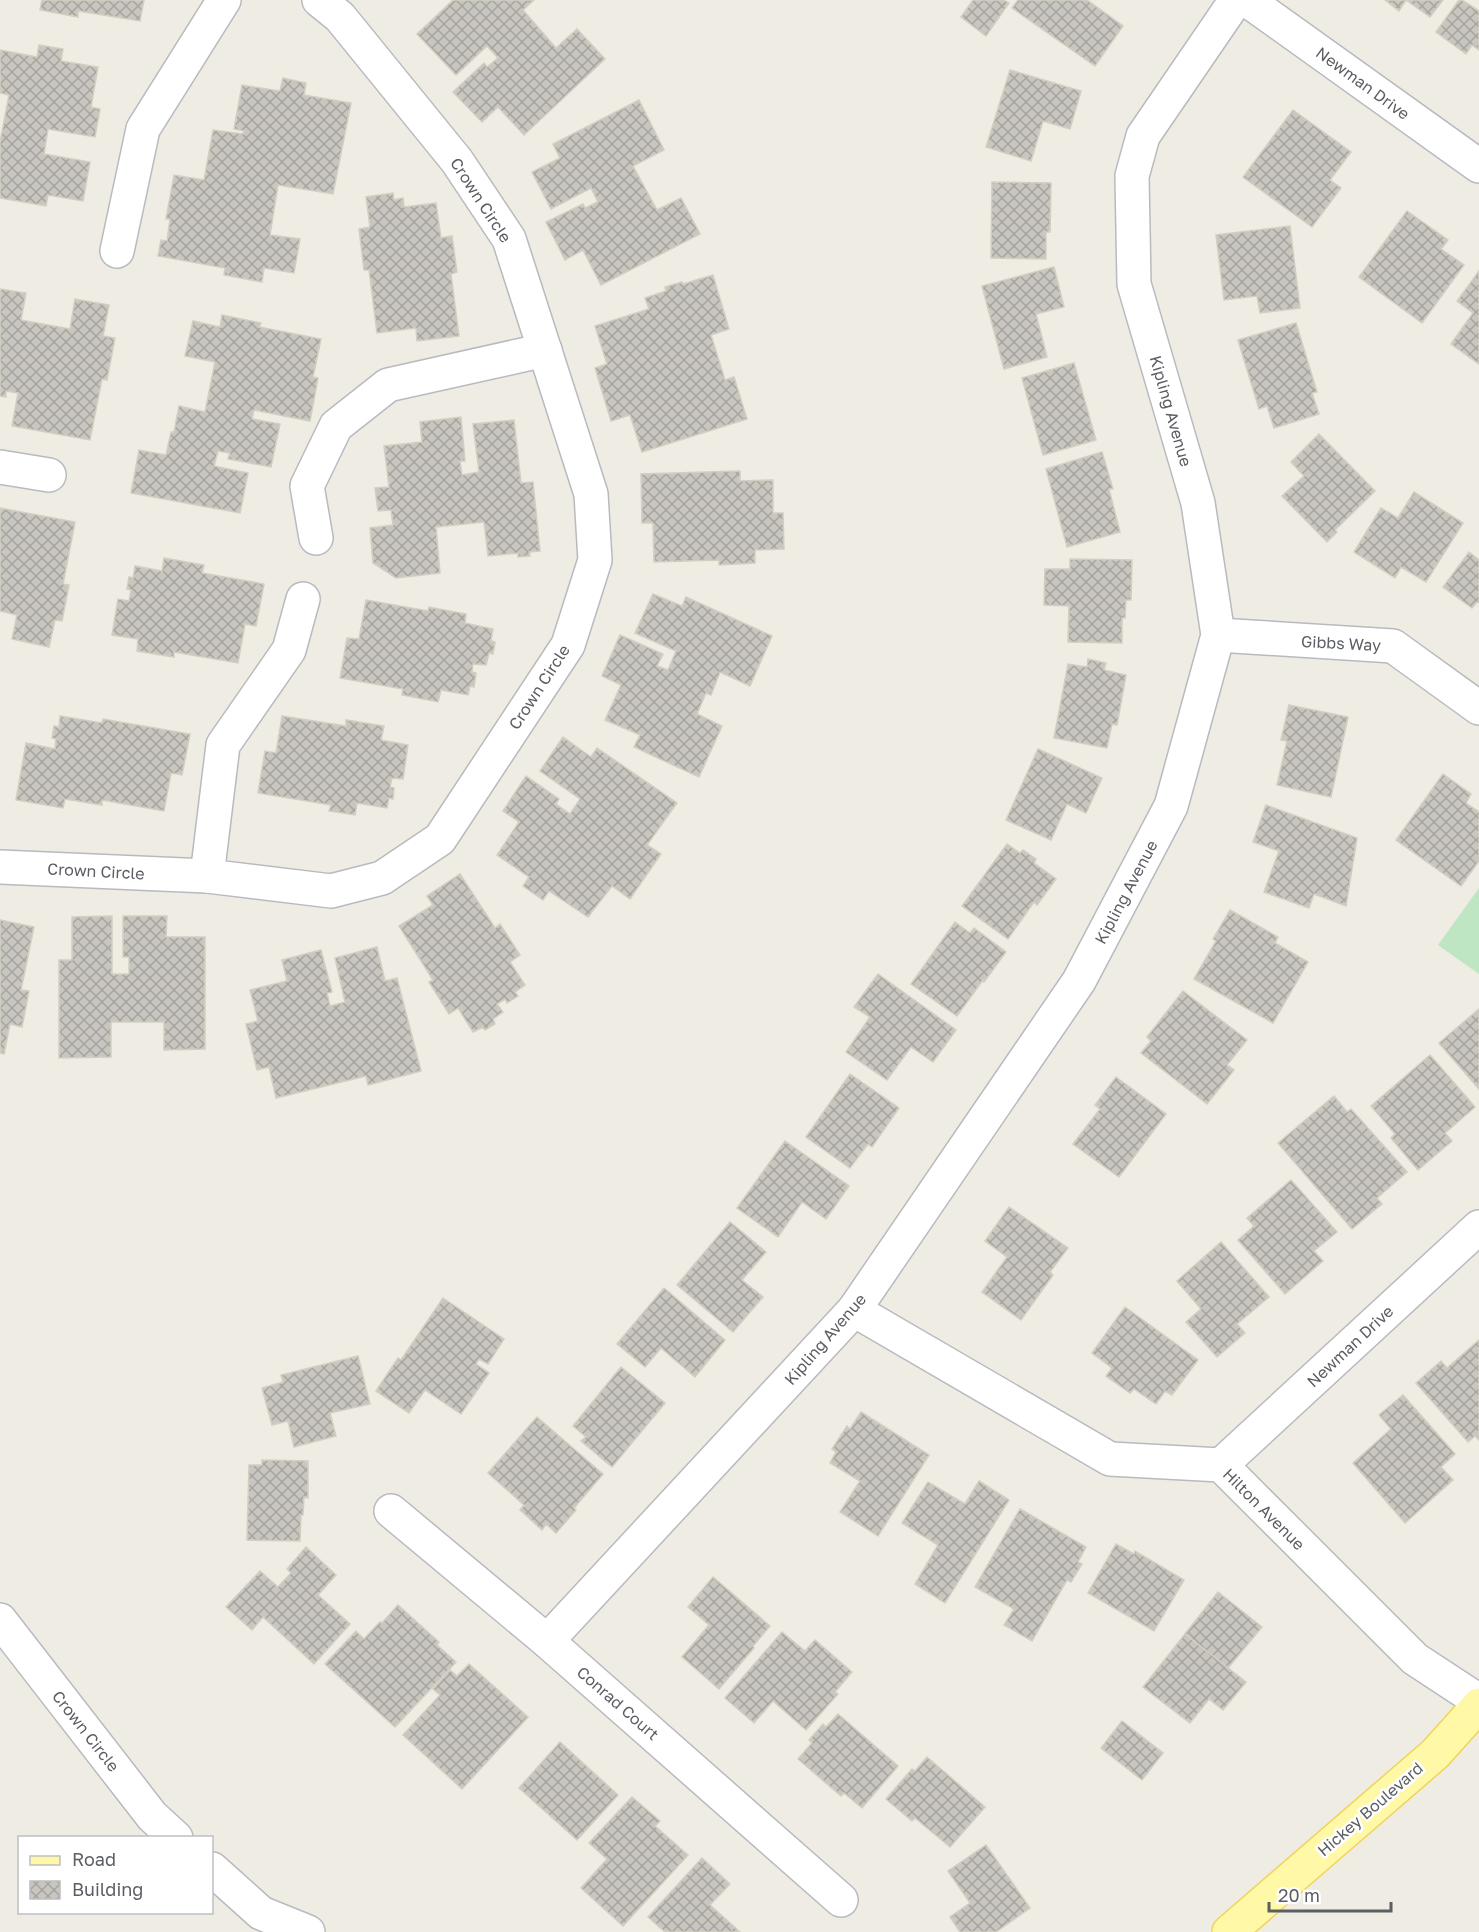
<svg xmlns="http://www.w3.org/2000/svg" width="1479" height="1932" font-family="'Golos Text',sans-serif">
<defs>
<pattern id="building-cross-hatch" width="8" height="8" patternUnits="userSpaceOnUse" patternTransform="scale(1.5)"><rect width="8" height="8" fill="#c9c6c0"/><path d="M0 0l8 8M0 8l8-8" fill="none" stroke="#a6a4a0"/></pattern>
</defs>
<rect width="100%" height="100%" fill="#eeece3"/>
<polygon fill="#bfe6c2" points="1479,888 1479,974 1438,945"/>
<g fill="url(#building-cross-hatch)" stroke="#d2cfc1" stroke-width="1.5">
<polygon points="42,0 144,0 140,21 78,11 78,17 40,10"/>
<polygon points="453,0 534,0 523,10 556,48 577,29 605,59 524,135 498,107 482,122 453,92 484,63 487,67 498,58 487,46 456,75 417,34"/>
<polygon points="973,0 1004,0 1009,3 986,36 961,17"/>
<polygon points="1018,0 1087,0 1123,26 1095,66 1012,8"/>
<polygon points="1385,0 1443,0 1430,17 1406,0 1399,11"/>
<polygon points="1459,0 1462,0 1479,11 1479,50 1472,45 1466,54 1436,32"/>
<polygon points="39,45 63,49 61,61 98,67 91,107 100,109 95,137 48,129 44,154 90,162 83,201 48,195 46,206 0,198 0,142 9,95 0,93 0,50 37,57"/>
<polygon points="1010,70 1081,91 1070,129 1043,121 1031,161 986,147"/>
<polygon points="283,78 306,83 304,95 351,103 333,194 278,185 270,235 300,239 294,273 264,268 262,282 224,275 225,268 158,256 161,240 167,241 170,219 166,219 174,175 204,180 213,130 243,134 244,131 234,129 242,85 280,91"/>
<polygon points="639,100 664,150 633,166 657,210 681,198 700,234 601,285 583,250 565,260 546,222 583,204 585,208 598,202 591,188 551,209 532,172 560,158 553,144"/>
<polygon points="1293,110 1351,152 1330,180 1341,188 1312,227 1243,177"/>
<polygon points="992,182 1051,183 1050,232 1046,232 1046,259 991,258"/>
<polygon points="393,193 394,200 403,198 404,207 436,203 441,238 452,236 457,272 451,274 459,336 417,341 416,328 377,333 369,270 364,270 359,229 370,227 366,197"/>
<polygon points="1407,211 1448,240 1441,249 1464,265 1422,323 1359,277"/>
<polygon points="1290,226 1300,308 1260,313 1257,296 1224,300 1216,235"/>
<polygon points="1054,267 1064,307 1036,314 1047,357 1004,369 982,286"/>
<polygon points="1479,271 1479,364 1451,344 1473,313 1457,301"/>
<polygon points="713,275 729,329 711,335 725,380 734,377 747,419 642,452 630,415 611,421 595,368 607,364 595,326 649,309 645,298 666,291 665,287 682,282 683,284"/>
<polygon points="0,289 26,293 21,320 70,329 75,299 109,305 103,336 115,338 107,380 102,379 90,440 12,426 18,393 6,391 6,397 0,396"/>
<polygon points="222,315 261,323 259,327 321,339 313,377 318,378 310,421 254,410 252,419 280,424 271,467 228,459 230,453 218,451 214,466 248,473 240,513 131,493 139,450 166,455 171,432 174,432 179,406 205,412 215,362 185,356 193,321 220,327"/>
<polygon points="1296,323 1317,392 1312,393 1319,414 1274,428 1267,406 1259,409 1238,340"/>
<polygon points="1074,363 1096,440 1043,455 1022,378"/>
<polygon points="461,417 465,461 460,461 462,475 479,472 473,424 514,420 521,483 533,482 540,551 529,552 530,556 518,557 518,553 488,556 484,522 436,527 440,573 396,578 373,563 370,528 393,525 391,510 378,511 375,488 389,487 384,446 422,442 420,422"/>
<polygon points="1319,434 1375,491 1335,530 1337,532 1327,542 1282,496 1304,476 1291,462"/>
<polygon points="1102,452 1113,489 1109,489 1120,532 1067,547 1046,469"/>
<polygon points="740,471 740,481 773,480 773,513 783,513 784,549 755,550 755,563 719,565 719,560 654,562 653,523 642,523 641,474"/>
<polygon points="1414,492 1463,523 1426,582 1401,567 1395,578 1354,552 1381,508 1398,518"/>
<polygon points="0,508 75,522 63,584 69,585 62,621 55,620 49,647 12,639 17,615 0,611"/>
<polygon points="1469,552 1479,560 1479,603 1477,602 1472,608 1443,587"/>
<polygon points="164,558 204,565 202,573 264,584 256,626 245,624 238,663 174,652 174,657 137,651 138,639 112,635 118,599 129,601 131,590 127,589 129,577 133,578 135,566 162,571"/>
<polygon points="1070,559 1132,560 1131,600 1126,600 1125,618 1122,618 1122,643 1068,642 1069,606 1044,605 1045,569 1070,569"/>
<polygon points="653,594 682,606 686,597 772,636 750,686 720,672 711,695 706,693 697,714 722,726 699,777 634,747 640,735 605,720 621,685 602,676 620,635 663,654 657,666 668,670 676,651 635,633"/>
<polygon points="366,600 428,611 429,607 466,614 465,623 493,629 491,641 495,642 493,654 489,653 486,665 473,664 472,672 476,673 474,687 470,686 468,695 441,690 438,702 402,695 403,689 340,678 347,638 359,639"/>
<polygon points="1088,659 1106,663 1104,670 1126,675 1117,725 1112,724 1107,748 1054,738 1068,664 1087,667"/>
<polygon points="1289,705 1348,717 1331,797 1277,785 1287,741 1281,740"/>
<polygon points="60,716 102,723 103,719 190,734 182,775 171,773 164,811 102,800 102,805 65,799 63,808 16,800 26,743 55,749 56,739 52,738 54,726 59,727"/>
<polygon points="282,716 346,726 346,720 384,726 381,740 408,745 403,779 392,778 390,787 394,788 393,799 389,798 387,808 357,803 355,815 329,811 331,805 258,793 265,751 276,753"/>
<polygon points="563,737 591,757 597,748 677,803 647,845 661,854 630,899 612,886 588,917 549,891 543,900 523,886 529,877 497,855 519,822 503,811 526,776 559,799 556,804 570,814 580,799 540,771"/>
<polygon points="1038,749 1102,778 1086,813 1067,804 1051,840 1006,820"/>
<polygon points="1443,774 1471,794 1466,803 1479,812 1479,861 1461,886 1396,840"/>
<polygon points="1266,805 1357,838 1346,906 1314,894 1309,908 1264,892 1279,851 1253,842"/>
<polygon points="1007,844 1020,853 1023,850 1036,859 1034,863 1056,879 1037,905 1034,902 1008,939 962,906"/>
<polygon points="460,874 495,928 500,924 520,955 510,962 525,985 515,992 518,996 507,1003 505,999 497,1004 503,1012 493,1019 495,1024 485,1030 483,1027 473,1032 458,1008 449,1014 429,982 433,980 399,926 433,905 427,896"/>
<polygon points="1230,910 1278,937 1275,943 1308,962 1273,1023 1194,979 1216,941 1213,939"/>
<polygon points="112,916 112,974 129,974 129,957 123,957 123,916 167,916 166,937 205,937 205,1049 164,1050 164,1022 111,1022 111,1057 59,1058 59,960 72,960 72,917"/>
<polygon points="0,920 34,927 21,990 29,991 22,1027 10,1024 4,1054 0,1053"/>
<polygon points="955,922 970,933 974,928 1006,952 984,982 983,980 957,1016 911,984"/>
<polygon points="377,947 385,981 397,978 421,1071 368,1085 366,1076 276,1098 269,1067 257,1070 246,1024 258,1021 250,990 287,981 282,960 321,950 332,992 327,993 330,1006 345,1002 335,958"/>
<polygon points="878,974 956,1030 933,1062 911,1047 887,1080 846,1052 870,1017 854,1007"/>
<polygon points="1183,991 1247,1040 1227,1065 1234,1070 1207,1104 1141,1053 1151,1041 1147,1037"/>
<polygon points="1479,1009 1479,1089 1439,1043"/>
<polygon points="1430,1055 1475,1107 1445,1133 1452,1141 1418,1170 1391,1138 1395,1134 1371,1106"/>
<polygon points="850,1074 899,1108 872,1147 868,1144 850,1168 806,1137"/>
<polygon points="1116,1077 1166,1114 1119,1177 1073,1144 1100,1109 1095,1105"/>
<polygon points="1334,1096 1347,1112 1351,1109 1407,1172 1377,1198 1382,1204 1352,1229 1278,1143"/>
<polygon points="785,1141 849,1186 826,1219 802,1202 778,1237 737,1208"/>
<polygon points="1291,1180 1337,1232 1314,1251 1323,1261 1285,1294 1238,1240 1254,1226 1247,1218"/>
<polygon points="1009,1207 1068,1248 1050,1272 1053,1275 1021,1320 982,1292 1007,1257 985,1241"/>
<polygon points="730,1222 766,1252 742,1280 763,1297 733,1332 677,1285"/>
<polygon points="1221,1242 1269,1297 1237,1324 1245,1333 1217,1357 1186,1322 1201,1309 1177,1281"/>
<polygon points="664,1288 725,1340 695,1377 661,1348 645,1367 617,1344"/>
<polygon points="443,1298 504,1339 488,1364 479,1359 476,1364 489,1373 461,1414 425,1390 409,1413 376,1391 398,1358 401,1360"/>
<polygon points="1125,1307 1198,1360 1172,1395 1165,1391 1156,1404 1134,1389 1130,1393 1106,1376 1112,1368 1092,1353"/>
<polygon points="1479,1340 1479,1440 1475,1436 1468,1442 1416,1383 1441,1361 1447,1368"/>
<polygon points="358,1356 370,1404 330,1413 336,1436 294,1447 288,1421 272,1425 262,1388 283,1382 281,1375"/>
<polygon points="621,1367 665,1403 612,1467 581,1441 586,1437 573,1426"/>
<polygon points="1403,1395 1455,1454 1441,1467 1453,1480 1405,1523 1353,1463 1391,1429 1379,1415"/>
<polygon points="861,1412 929,1455 878,1536 840,1512 860,1481 830,1463 836,1452 832,1449 847,1426 850,1429"/>
<polygon points="537,1417 603,1474 574,1508 576,1510 556,1533 546,1524 542,1530 520,1510 524,1505 488,1473"/>
<polygon points="262,1460 308,1461 308,1498 304,1497 303,1515 301,1515 300,1541 247,1540 249,1465 262,1465"/>
<polygon points="979,1481 1009,1500 945,1603 915,1584 938,1545 902,1523 928,1482 965,1504"/>
<polygon points="1020,1509 1086,1547 1078,1562 1082,1564 1071,1582 1067,1580 1032,1641 1004,1625 1014,1609 975,1587"/>
<polygon points="1116,1544 1134,1554 1135,1551 1184,1580 1154,1631 1088,1593"/>
<polygon points="306,1547 336,1575 318,1595 350,1624 314,1664 263,1617 252,1630 226,1607 260,1571 278,1587 291,1573 287,1569"/>
<polygon points="713,1577 770,1626 753,1646 754,1648 719,1689 682,1657 709,1625 688,1607"/>
<polygon points="1218,1592 1262,1627 1228,1668 1185,1634"/>
<polygon points="398,1605 439,1642 437,1645 456,1662 395,1727 325,1664 356,1631 364,1639 380,1622 382,1623"/>
<polygon points="782,1632 805,1651 815,1640 852,1672 835,1692 838,1694 806,1730 773,1701 754,1723 725,1698"/>
<polygon points="1185,1634 1246,1682 1223,1710 1209,1699 1190,1723 1143,1687"/>
<polygon points="469,1664 528,1717 462,1789 403,1735 440,1695 433,1689 450,1670 457,1676"/>
<polygon points="838,1714 898,1766 862,1808 844,1793 841,1796 798,1759 812,1743 809,1740 823,1724 826,1727"/>
<polygon points="1122,1721 1163,1753 1142,1780 1101,1748"/>
<polygon points="560,1742 618,1795 577,1840 519,1788"/>
<polygon points="927,1757 985,1807 950,1847 915,1818 912,1821 886,1799 912,1769 915,1771"/>
<polygon points="632,1797 660,1821 655,1826 688,1855 623,1926 581,1888 607,1859 589,1843"/>
<polygon points="986,1845 1030,1908 996,1932 960,1932 950,1917 970,1903 948,1871"/>
<polygon points="702,1858 730,1884 710,1905 740,1932 665,1932 648,1917"/>
</g>
<g fill="none" stroke-linecap="round" stroke-linejoin="round">
<defs>
<g id="minor">
<polyline points="1247,0 1479,166"/>
<polyline points="117,251 143,129 224,0"/>
<polyline points="0,467 49,475"/>
<polyline points="316,538 307,486 336,426 388,385 545,350"/>
<polyline points="1218,635 1393,646 1479,708"/>
<polyline points="0,867 207,876 331,891 382,878 440,839 568,645 595,560 591,494 509,239 457,161 340,17 319,0"/>
<polyline points="207,876 223,745 289,650 303,599"/>
<polyline points="854,1310 1110,1459 1221,1465 1415,1659 1479,1701"/>
<polyline points="1221,1465 1479,1227"/>
<polyline points="391,1511 547,1641 841,1900"/>
<polyline points="0,1620 152,1816 176,1838"/>
<polyline points="547,1641 854,1310 1079,981 1171,806 1218,635 1198,503 1134,284 1132,176 1143,136 1236,0"/>
<polyline points="212,1869 261,1913 308,1932"/>
</g>
<polyline id="major" points="1229,1932 1435,1754 1479,1705"/>
</defs>
<use href="#minor" stroke="#b8babf" stroke-width="36"/>
<use href="#major" stroke="#f1d359" stroke-width="36"/>
<use href="#minor" stroke="#fff" stroke-width="33"/>
<use href="#major" stroke="#fff8a7" stroke-width="33"/>
</g>
<g text-anchor="middle" stroke-width="5" stroke-linejoin="round" paint-order="stroke">
<g font-size="16" fill="#5b5e64" stroke="#fff">
<text transform="translate(1363 83) rotate(36)" y="6">Newman Drive</text>
<text transform="translate(481 200) rotate(57)" y="6">Crown Circle</text>
<text transform="translate(1171 411) rotate(74)" y="6">Kipling Avenue</text>
<text transform="translate(1341 643) rotate(3)" y="6">Gibbs Way</text>
<text transform="translate(539 687) rotate(-57)" y="6">Crown Circle</text>
<text transform="translate(96 871) rotate(3)" y="6">Crown Circle</text>
<text transform="translate(1126 892) rotate(-62)" y="6">Kipling Avenue</text>
<text transform="translate(825 1339) rotate(-49)" y="6">Kipling Avenue</text>
<text transform="translate(1350 1346) rotate(-43)" y="6">Newman Drive</text>
<text transform="translate(1264 1509) rotate(45)" y="6">Hilton Avenue</text>
<text transform="translate(618 1703) rotate(41)" y="6">Conrad Court</text>
<text transform="translate(86 1731) rotate(52)" y="6">Crown Circle</text>
<text transform="translate(1370 1809) rotate(-41)" y="6">Hickey Boulevard</text>
</g>
</g>
<rect x="18" y="1836" width="195" height="78" fill="#ffffff" stroke="#bdbfc1" stroke-width="1.5"/>
<rect x="30" y="1856" width="30" height="9" fill="#fff8a7" stroke="#bdbfc1" stroke-width="1.5"/>
<text x="72" y="1866" font-size="18" fill="#5b5e64">Road</text>
<rect x="30" y="1881" width="30" height="18" fill="url(#building-cross-hatch)" stroke="#bdbfc1" stroke-width="1.5"/>
<text x="72" y="1896" font-size="18" fill="#5b5e64">Building</text>
<path d="M1269 1902v9h122v-9" fill="none" stroke="#5b5e64" stroke-width="3"/>
<text x="1278" y="1902" font-size="18" fill="#5b5e64" stroke="#ffffff" stroke-width="4.5" paint-order="stroke">20 m</text>
</svg>
